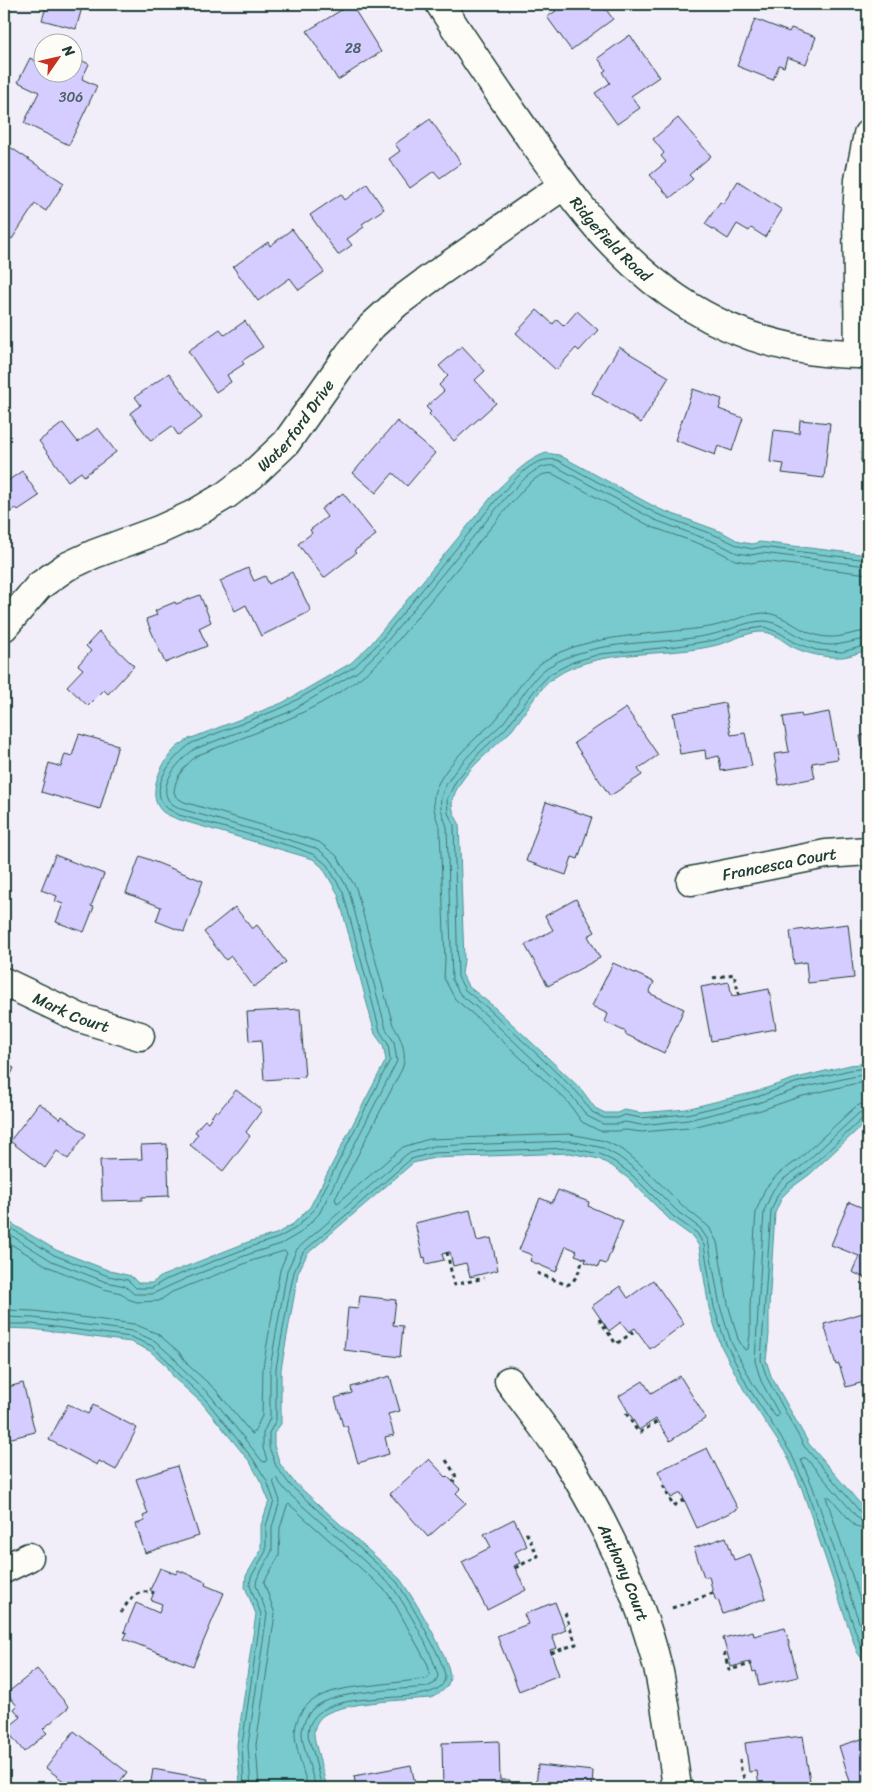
<svg xmlns="http://www.w3.org/2000/svg" width="872" height="1792" font-family="Sriracha,sans-serif">
<rect width="100%" height="100%" fill="#f1eef9"/>
<filter id="ink" filterUnits="userSpaceOnUse"><feTurbulence type="fractalNoise" baseFrequency=".02" numOctaves="2"/><feDisplacementMap in="SourceGraphic" scale="10" xChannelSelector="R" yChannelSelector="G"/><feConvolveMatrix kernelMatrix="1 2 1 2 8 2 1 2 1" color-interpolation-filters="sRGB"/></filter>
<g filter="url(#ink)">
<path fill="#78cace" stroke="#549290" d="M 546,453 L 559,455 L 659,509 L 722,532 L 740,542 L 752,544 L 760,542 L 868,555 L 868,650 C 860,652 851,656 843,657 C 826,658 806,654 791,646 C 783,641 774,633 764,632 C 748,631 732,641 717,645 C 667,658 598,647 555,677 C 539,687 524,715 512,730 C 506,736 499,742 493,748 C 478,761 459,779 453,798 C 450,807 455,816 459,823 L 464,960 L 462,974 L 468,986 L 493,1006 L 581,1089 L 595,1108 L 605,1113 L 617,1113 L 624,1110 L 641,1113 L 686,1109 L 755,1092 L 793,1079 L 850,1065 L 868,1063 L 868,1120 L 809,1175 L 791,1188 L 782,1197 L 775,1213 L 769,1307 L 769,1335 L 766,1360 L 771,1376 L 809,1444 L 868,1513 L 868,1662 L 863,1660 L 857,1652 L 802,1489 L 787,1455 L 744,1390 L 721,1346 L 709,1308 L 699,1246 L 693,1237 L 671,1221 L 629,1179 L 612,1166 L 599,1159 L 570,1153 L 434,1158 L 413,1163 L 307,1254 L 298,1273 L 294,1297 L 281,1369 L 281,1424 L 274,1433 L 274,1446 L 280,1464 L 294,1482 L 400,1579 C 413,1597 449,1656 450,1676 C 450,1688 440,1693 431,1698 C 404,1700 344,1702 324,1715 C 318,1719 315,1725 314,1732 C 313,1739 325,1778 327,1788 L 239,1788 L 240,1784 L 237,1745 L 256,1614 L 245,1587 L 246,1576 L 261,1550 L 261,1525 L 269,1501 L 262,1484 L 250,1462 L 202,1403 L 174,1378 L 167,1366 L 150,1351 L 131,1342 L 32,1329 L 4,1328 L 4,1219 L 56,1250 L 110,1271 L 131,1276 L 138,1283 L 152,1283 L 162,1276 L 248,1242 L 276,1234 L 293,1224 L 310,1207 L 386,1060 L 383,1045 L 375,1034 L 338,894 L 323,868 L 313,859 L 177,819 C 173,817 167,815 163,812 C 144,796 162,761 176,748 C 180,744 185,742 189,739 L 282,703 L 351,663 L 371,644 L 498,489 C 513,475 526,460 546,453 Z"/>
<g fill="none" stroke-linecap="round" stroke-linejoin="round">
<g stroke="#437572" stroke-width="1">
<path d="M 868,574 L 762,561 L 751,563 L 735,560 L 714,549 L 652,527 L 553,474 C 537,470 522,492 512,502 L 385,656 C 335,707 264,729 198,755 C 186,764 175,776 174,792 L 176,797 L 184,802 L 319,842 L 337,856 L 356,888 L 393,1025 C 401,1038 408,1053 402,1069 L 335,1199 L 337,1203 L 339,1202 L 403,1147 L 429,1139 L 570,1134 L 605,1141 L 623,1150 L 640,1164 L 683,1206 L 709,1227 L 717,1242 L 728,1304 L 738,1339 L 744,1349 L 746,1350 L 748,1349 L 750,1334 L 750,1306 L 756,1211 L 765,1189 L 778,1174 L 798,1160 L 854,1108 L 861,1104 L 868,1103"/>
<path d="M 868,631 C 850,632 840,640 820,636 C 800,633 784,613 764,613 C 744,614 728,624 709,627 C 659,635 586,633 544,661 C 527,672 510,701 498,717 C 493,724 485,729 479,735 C 464,749 438,775 434,795 C 432,807 436,818 440,828 L 445,960 L 444,978 L 455,999 L 481,1021 L 567,1101 L 582,1122 L 600,1131 L 618,1131 L 626,1130 L 642,1132 L 689,1128 L 761,1110 L 799,1097 L 853,1084 L 868,1082"/>
<path d="M 868,639 C 850,640 837,649 816,643 C 800,639 778,621 765,621 C 746,621 731,630 714,634 C 659,647 598,636 548,667 C 532,677 516,707 503,723 C 498,728 492,733 487,738 C 472,751 445,778 441,798 C 439,808 444,817 447,827 L 452,980 L 460,994 L 486,1015 L 572,1096 L 587,1116 L 603,1124 L 618,1124 L 625,1122 L 641,1125 L 688,1120 L 758,1103 L 797,1089 L 852,1077 L 868,1074"/>
<polyline points="868,645 842,652 816,650 794,642 780,633 764,627 743,630 715,640 671,647 600,654 573,662 550,674 534,691 506,728 480,752 456,781 447,799 448,813 454,825 458,977 465,990 490,1010 577,1092 592,1112 604,1118 618,1118 625,1115 641,1118 687,1114 757,1097 795,1083 850,1070 868,1068"/>
<polyline points="868,1117 863,1118 806,1171 787,1184 778,1194 771,1211 761,1360 767,1378 804,1446 862,1514 868,1516"/>
<path d="M 4,1224 L 54,1255 L 108,1276 L 128,1280 L 136,1288 L 152,1288 L 165,1280 L 250,1247 L 278,1238 L 296,1228 L 314,1210 L 390,1060 L 388,1044 L 380,1031 L 343,892 L 327,865 L 315,855 L 294,847 L 179,815 C 175,812 168,810 165,806 C 147,786 175,755 192,743 L 284,707 L 354,667 L 375,647 L 502,493 C 518,477 533,456 557,460 L 657,514 L 720,537 L 739,546 L 752,549 L 761,547 L 868,560"/>
<path d="M 4,1231 L 52,1261 L 106,1282 L 125,1286 L 134,1294 L 152,1294 L 187,1278 L 252,1253 L 281,1244 L 300,1233 L 319,1214 L 397,1061 L 394,1042 L 386,1029 L 349,891 L 332,861 L 318,849 L 296,842 L 181,809 C 178,807 173,805 171,803 C 154,787 182,757 195,749 L 287,713 L 357,672 L 379,651 L 506,497 C 520,484 535,463 555,466 L 655,520 L 717,543 L 737,553 L 751,555 L 762,553 L 868,566"/>
<polyline points="4,1240 49,1267 104,1289 121,1293 128,1299 137,1302 159,1301 172,1292 254,1260 284,1251 287,1253 280,1270 263,1367 262,1416 253,1434 251,1433 216,1390 188,1365 179,1352 158,1334 134,1324 34,1311 4,1310"/>
<polyline points="4,1317 33,1318 132,1331 155,1341 175,1359 183,1370 210,1395 262,1461 265,1462 267,1460 263,1448 263,1433 270,1418 270,1368 287,1271 297,1249 407,1154 433,1146 571,1141 603,1148 619,1157 636,1170 678,1212 700,1228 708,1240 720,1306 731,1342 753,1384 775,1416 777,1417 779,1414 761,1381 755,1361 764,1211 773,1190 782,1180 802,1166 859,1113 868,1110"/>
<polyline points="4,1324 32,1324 131,1337 152,1346 170,1363 178,1374 206,1400 253,1459 267,1481 274,1501 266,1526 266,1551 251,1577 250,1586 261,1614 242,1745 244,1788"/>
<polyline points="868,1522 863,1522 858,1518 806,1458 802,1458 801,1460 812,1485 868,1648"/>
<polyline points="868,1530 861,1529 854,1525 830,1497 826,1497 868,1624"/>
<path d="M 251,1788 L 248,1745 L 267,1614 L 256,1585 L 257,1579 L 272,1551 L 272,1527 L 280,1501 L 273,1481 L 276,1478 L 286,1491 L 392,1586 C 408,1610 431,1648 438,1676 L 435,1683 L 427,1687 C 400,1690 334,1690 314,1708 C 307,1714 303,1723 302,1732 C 301,1740 313,1777 316,1788"/>
<path d="M 259,1788 L 256,1745 L 275,1614 L 264,1582 L 279,1556 L 280,1528 L 287,1506 L 289,1504 L 386,1591 L 396,1606 L 428,1665 L 430,1675 L 425,1679 C 408,1681 392,1683 375,1685 C 344,1688 298,1691 295,1732 C 294,1743 305,1776 308,1788"/>
<path d="M 322,1788 C 319,1776 316,1764 313,1751 C 311,1746 308,1739 308,1733 C 313,1677 443,1715 445,1677 C 445,1660 407,1598 397,1582 L 290,1485 L 276,1466 L 269,1447 L 269,1433 L 276,1420 L 276,1368 L 289,1296 L 294,1272 L 303,1252 L 411,1159 L 433,1153 L 570,1148 L 600,1154 L 615,1162 L 632,1175 L 674,1217 L 697,1233 L 704,1245 L 714,1307 L 726,1344 L 748,1387 L 791,1453 L 806,1487 L 862,1650 L 868,1657"/>
</g>
</g>
<g fill="#d5ccff" stroke="#1f3d34">
<polygon points="47,4 83,4 76,29 42,20"/>
<polygon points="351,4 381,52 338,80 307,31"/>
<polygon points="550,4 602,4 613,19 571,50 547,17 556,11"/>
<polygon points="755,19 789,32 791,28 816,37 806,64 787,57 784,67 779,65 773,80 737,66"/>
<polygon points="630,35 659,77 631,96 640,108 617,124 595,93 610,83 603,72 606,70 598,58"/>
<polygon points="72,56 89,64 82,79 97,86 69,145 24,123 39,92 18,82 30,58 42,64 42,72 72,72"/>
<polygon points="678,118 711,156 689,175 693,179 670,198 650,175 666,162 661,156 664,153 653,139"/>
<polygon points="430,119 461,163 440,178 434,171 410,188 389,159 400,151 395,144"/>
<polygon points="4,143 64,183 46,211 35,204 12,239 4,233"/>
<polygon points="738,181 782,210 765,237 751,228 749,231 737,224 728,239 705,224 720,202 723,204"/>
<polygon points="367,184 384,209 362,224 364,227 347,239 352,245 338,255 310,215 341,194 345,200"/>
<polygon points="292,229 324,272 299,290 290,278 258,301 233,267 268,242 270,246"/>
<polygon points="537,310 553,324 557,319 564,326 577,311 598,330 579,351 576,348 556,370 516,333"/>
<polygon points="245,321 263,347 242,361 244,364 227,375 231,382 216,392 188,351 220,329 225,335"/>
<polygon points="462,346 485,371 475,380 496,403 454,441 429,414 431,412 426,407 444,391 439,385 448,376 439,366"/>
<polygon points="619,347 669,377 641,423 592,393"/>
<polygon points="169,373 202,418 178,435 172,426 151,441 130,413 141,405 135,397"/>
<polygon points="693,389 722,399 719,409 743,418 732,451 718,446 715,455 675,440"/>
<polygon points="800,420 830,423 824,478 782,473 784,464 770,462 774,430 799,433"/>
<polygon points="397,421 435,453 407,486 393,473 376,493 353,473"/>
<polygon points="63,423 78,442 98,428 116,452 84,476 81,472 68,481 39,441"/>
<polygon points="862,431 868,432 868,461 861,461"/>
<polygon points="4,471 9,480 22,471 39,496 18,510 16,508 4,516"/>
<polygon points="343,493 376,535 354,551 356,553 324,578 298,544 312,533 310,530 327,517 321,509"/>
<polygon points="248,568 254,581 265,576 269,584 292,572 311,611 261,636 246,605 235,611 220,581"/>
<polygon points="200,595 211,622 199,628 207,646 165,663 146,619 157,615 155,611 163,607 175,602 176,604"/>
<polygon points="99,632 134,666 108,694 104,690 88,706 67,686 83,669 78,665 91,651 86,646"/>
<polygon points="725,703 731,735 745,733 752,766 721,771 719,756 706,759 705,750 680,754 673,713"/>
<polygon points="626,708 658,755 638,769 642,775 610,796 574,743"/>
<polygon points="829,712 838,759 812,763 815,778 779,785 774,754 789,752 783,717 801,714 802,717"/>
<polygon points="79,734 118,745 100,809 41,792 49,763 61,767 65,754 72,756"/>
<polygon points="868,734 868,770 867,770 860,736"/>
<polygon points="546,802 592,817 578,859 572,857 566,875 526,861"/>
<polygon points="55,855 104,874 91,906 94,907 84,932 56,922 63,904 55,901 57,896 41,890"/>
<polygon points="140,856 203,881 184,932 156,921 161,907 126,893"/>
<polygon points="576,899 595,932 588,936 600,958 548,986 525,945 553,930 545,916"/>
<polygon points="235,907 252,929 257,925 286,962 254,987 231,956 226,960 204,932"/>
<polygon points="848,924 854,978 808,983 806,962 794,964 790,931"/>
<polygon points="613,963 654,982 649,993 684,1009 664,1053 625,1034 626,1032 605,1022 608,1014 592,1006"/>
<polygon points="729,982 732,996 769,989 776,1029 711,1041 701,987"/>
<polygon points="300,1009 305,1077 264,1080 261,1040 249,1041 247,1012"/>
<polygon points="4,1063 14,1068 4,1090"/>
<polygon points="236,1090 262,1110 246,1132 250,1136 223,1171 190,1145 198,1134 195,1132 201,1124 205,1120 208,1122 216,1110 218,1112"/>
<polygon points="39,1103 60,1119 62,1116 86,1134 68,1159 57,1151 45,1168 10,1141"/>
<polygon points="167,1144 169,1196 142,1197 142,1200 102,1201 100,1160 142,1159 141,1145"/>
<polygon points="558,1190 589,1202 588,1206 623,1221 606,1264 600,1262 598,1267 585,1262 586,1259 575,1255 577,1251 566,1246 556,1272 530,1261 532,1255 519,1250 540,1198 552,1203"/>
<polygon points="849,1202 868,1210 868,1279 852,1272 859,1256 831,1245"/>
<polygon points="470,1210 477,1241 491,1238 498,1270 470,1277 466,1263 453,1266 450,1252 442,1254 444,1260 426,1264 425,1257 423,1258 415,1223"/>
<polygon points="653,1280 684,1324 650,1349 635,1328 629,1332 621,1322 609,1331 592,1306 620,1286 628,1298"/>
<polygon points="360,1296 396,1300 393,1325 403,1326 400,1357 344,1350 348,1308 358,1309"/>
<polygon points="863,1313 868,1332 868,1381 846,1387 839,1364 836,1365 824,1324"/>
<polygon points="390,1376 400,1411 388,1414 394,1435 385,1437 389,1454 358,1463 347,1426 343,1426 335,1398 352,1393 351,1387"/>
<polygon points="680,1376 706,1418 670,1441 656,1419 639,1430 619,1396 643,1381 651,1393"/>
<polygon points="23,1383 35,1432 4,1440 4,1388"/>
<polygon points="68,1404 88,1414 93,1405 137,1428 116,1470 99,1461 97,1465 49,1440"/>
<polygon points="707,1448 738,1509 697,1528 681,1493 671,1498 658,1471"/>
<polygon points="429,1459 446,1477 447,1476 460,1489 456,1493 466,1503 428,1537 390,1494"/>
<polygon points="177,1466 199,1536 145,1553 136,1524 145,1521 143,1516 148,1514 136,1479"/>
<polygon points="514,1519 527,1546 515,1552 520,1563 514,1566 526,1590 487,1610 462,1562 491,1547 484,1534"/>
<polygon points="726,1537 734,1560 750,1554 766,1598 723,1614 718,1600 716,1601 713,1593 709,1576 704,1577 694,1548"/>
<polygon points="160,1568 176,1574 178,1570 206,1582 205,1585 224,1593 193,1666 124,1639 127,1633 124,1632 136,1603 159,1613 162,1604 151,1600 154,1592 150,1590"/>
<polygon points="555,1602 566,1630 552,1636 557,1648 550,1650 559,1675 519,1691 497,1636 528,1624 524,1614"/>
<polygon points="785,1628 798,1677 759,1686 756,1671 753,1672 750,1662 731,1667 723,1638 753,1631 754,1636"/>
<polygon points="37,1669 69,1707 43,1729 47,1733 24,1752 6,1729 21,1717 14,1709 17,1706 7,1693"/>
<polygon points="74,1731 127,1772 115,1788 73,1788 46,1768"/>
<polygon points="803,1736 811,1788 759,1788 757,1771 749,1772 745,1743"/>
<polygon points="868,1737 868,1788 852,1788 839,1746"/>
<polygon points="499,1741 500,1780 510,1780 510,1788 443,1788 442,1743"/>
<polygon points="411,1765 416,1788 356,1788 354,1776"/>
<polygon points="538,1765 593,1771 592,1788 536,1788"/>
<polygon points="153,1769 208,1779 206,1788 150,1788"/>
</g>
<g fill="none" stroke-linecap="round" stroke-linejoin="round">
<defs>
<g id="minor">
<path id="s1" d="M 440,4 C 469,50 500,94 531,139 C 557,175 584,215 615,246 C 685,318 767,356 868,354"/>
<polyline points="859,354 857,216 859,180 868,134"/>
<path id="s2" d="M 4,627 L 39,586 L 66,567 L 94,554 L 159,530 L 192,515 L 226,495 L 251,476 L 286,443 L 349,354 L 372,326 L 397,303 L 432,277 L 564,185"/>
<path id="s3" d="M 691,881 L 826,854 L 868,851"/>
<path id="s4" d="M 4,982 L 80,1018 L 140,1036"/>
<path id="s5" d="M 509,1381 C 528,1408 549,1433 567,1461 C 607,1526 641,1597 659,1672 C 667,1711 672,1749 677,1788"/>
<polyline points="4,1569 29,1557"/>
</g>
</defs>
<use href="#minor" stroke="#1f3d34" stroke-width="31"/>
<g stroke="#1f3d34" stroke-width="3" stroke-dasharray="4 4" stroke-linecap="butt">
<polyline points="713,978 734,974 739,995"/>
<polyline points="447,1252 454,1285 484,1278"/>
<path d="M 537,1273 L 567,1285 C 578,1280 580,1268 583,1258"/>
<polyline points="599,1319 616,1344 636,1330"/>
<polyline points="626,1413 638,1432 641,1432 658,1421"/>
<polyline points="446,1460 455,1474 456,1479 453,1482"/>
<polyline points="663,1485 673,1506 684,1500"/>
<polyline points="515,1568 538,1556 525,1530"/>
<polyline points="672,1608 713,1593"/>
<path d="M 121,1613 C 129,1600 136,1588 154,1593"/>
<polyline points="724,1652 729,1670 751,1664"/>
<polyline points="551,1653 576,1644 565,1613"/>
<polyline points="740,1759 741,1770 748,1788"/>
</g>
<use href="#minor" stroke="#fdfcf7" stroke-width="28"/>
</g>
</g>
<g text-anchor="middle" stroke-width="5" stroke-linejoin="round" paint-order="stroke">
<g font-size="14" fill="#4c6167">
<text x="353" y="53">28</text>
<text x="71" y="102">306</text>
</g>
<g font-size="16" fill="#1f3d34" stroke="#fdfcf7">
<text dy="6" stroke="none"><textPath href="#s1" startOffset="291">Ridgefield Road</textPath></text>
<text dy="6" stroke="none"><textPath href="#s2" startOffset="362">Waterford Drive</textPath></text>
<text dy="6" stroke="none"><textPath href="#s3" startOffset="90">Francesca Court</textPath></text>
<text dy="6" stroke="none"><textPath href="#s4" startOffset="74">Mark Court</textPath></text>
<text dy="6" stroke="none"><textPath href="#s5" startOffset="224">Anthony Court</textPath></text>
</g>
</g>
<rect width="872" height="1792" fill="none" stroke="#fdfcf7" stroke-width="20"/>
<rect x="10" y="10" width="852" height="1772" fill="none" stroke="#1f3d34" stroke-width="2" filter="url(#ink)"/>
<g transform="translate(58 58) rotate(56)"><circle r="24" fill="#fdfcf7" stroke="#a4b0a9"/>
<path d="M0-4L9 19L0 12L-9 19Z" fill="#c8321e"/>
<text y="-8" font-size="14" font-weight="bold" text-anchor="middle" fill="#1f3d34">N</text>
</g>
</svg>
